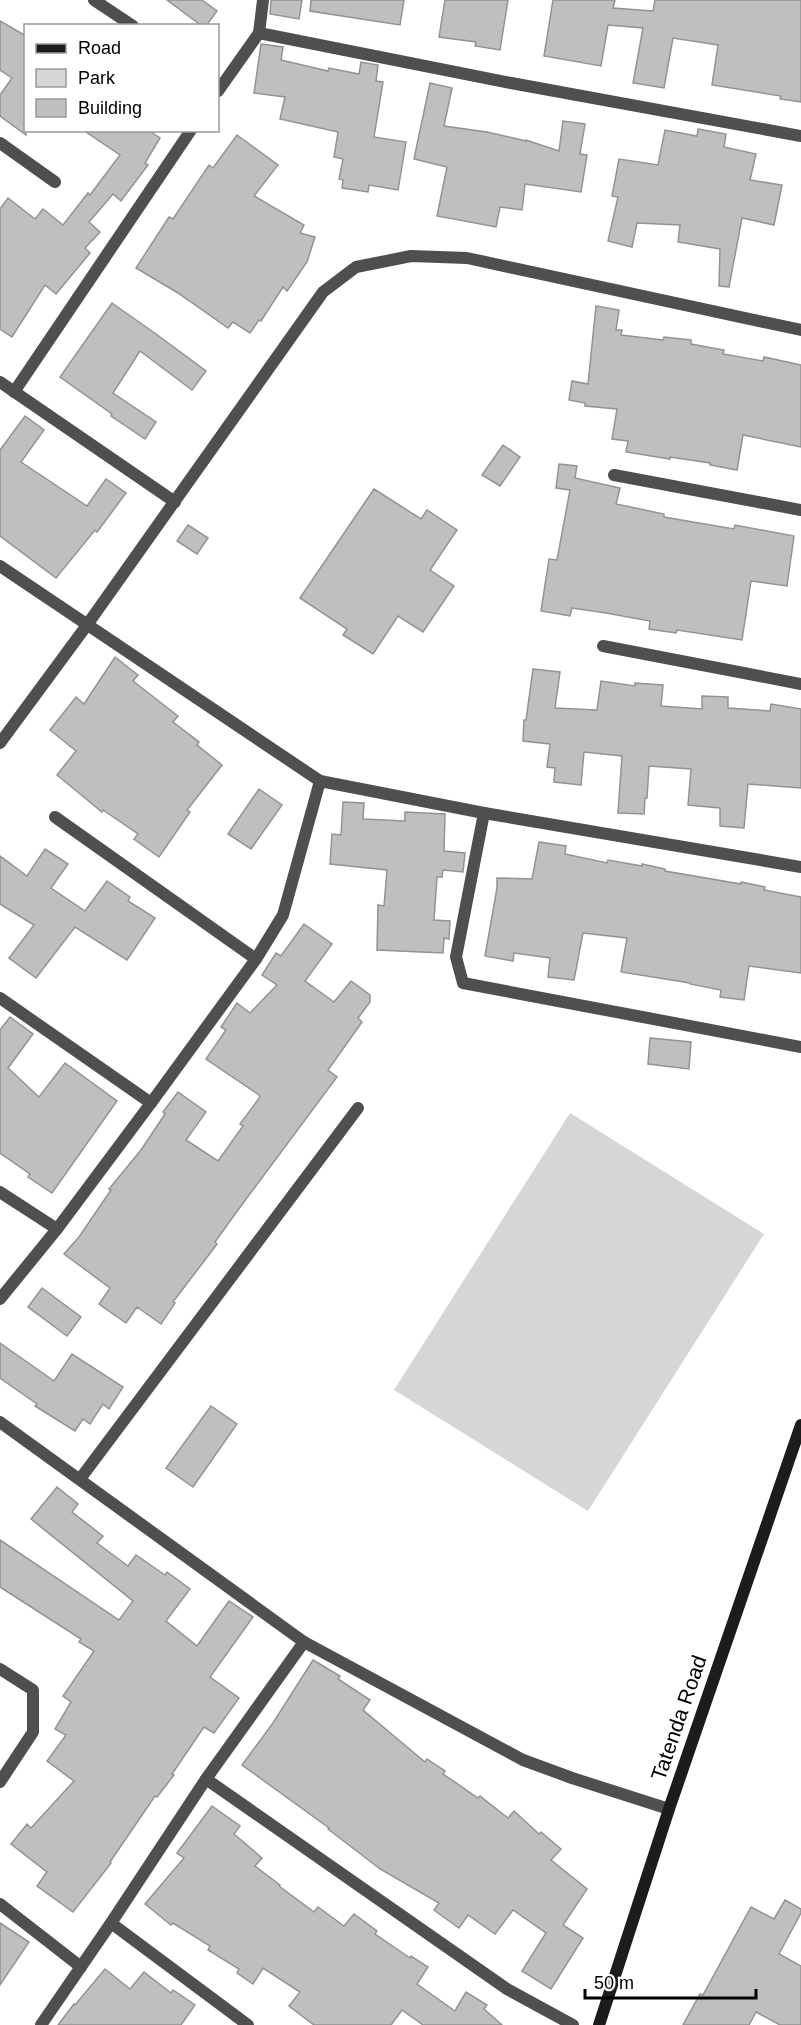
<svg xmlns="http://www.w3.org/2000/svg" width="801" height="2025" font-family="Helvetica,sans-serif">
<rect width="100%" height="100%" fill="#fff"/>
<polygon fill="#d6d6d6" points="570,1113 764,1234 588,1511 394,1390"/>
<g fill="#bfbfbf" stroke="#939393" stroke-width="1.5">
<polygon points="167,0 202,0 217,11 206,26 202,26"/>
<polygon points="271,0 302,0 299,19 270,14"/>
<polygon points="311,0 404,0 400,25 310,11"/>
<polygon points="445,0 508,0 500,50 475,46 476,42 439,37"/>
<polygon points="553,0 615,0 613,8 653,11 655,0 801,0 801,102 780,99 781,96 712,85 718,45 673,38 664,88 633,83 643,28 608,25 601,66 544,56"/>
<polygon points="0,21 26,36 26,135 0,116 0,95 12,78 0,70"/>
<polygon points="261,44 283,47 281,60 328,71 329,68 359,74 361,62 378,65 376,81 383,82 374,137 406,142 398,190 369,185 368,192 342,188 343,180 339,179 343,159 334,157 338,132 280,119 285,97 254,93"/>
<polygon points="430,83 452,88 444,126 487,132 526,141 526,140 559,151 563,121 585,124 580,154 587,155 581,192 525,184 522,210 500,207 496,227 437,216 447,167 414,159"/>
<polygon points="698,129 726,134 724,147 756,154 750,180 782,185 774,225 742,218 729,287 719,286 720,249 678,242 680,225 637,223 632,247 608,241 618,197 612,196 619,159 658,165 665,130 697,136"/>
<polygon points="83,130 148,130 160,138 145,163 148,165 121,201 113,194 89,222 100,232 85,248 90,253 56,294 45,285 12,337 0,329 0,209 8,198 35,219 43,209 63,225 88,193 90,195 120,155"/>
<polygon points="237,135 278,165 254,196 304,225 300,233 315,237 307,262 287,291 283,287 261,321 259,320 250,333 233,322 228,328 178,293 136,268 169,217 173,219 209,165 213,168"/>
<polygon points="112,303 156,334 206,371 192,390 140,351 113,393 156,422 145,439 111,416 112,414 60,377"/>
<polygon points="596,306 619,310 616,330 622,330 621,335 663,340 664,337 691,340 691,344 724,350 723,354 763,361 764,357 801,365 801,447 743,435 737,470 710,465 710,463 670,457 670,459 626,452 628,441 612,439 617,409 585,406 585,403 569,400 572,381 588,384"/>
<polygon points="25,416 44,430 21,462 87,506 106,479 126,493 97,532 95,530 56,578 0,536 0,450"/>
<polygon points="503,445 520,457 500,486 482,475"/>
<polygon points="559,464 577,466 575,478 620,488 616,504 664,514 664,517 734,529 735,525 794,536 787,586 751,581 742,640 677,630 676,633 649,629 650,621 606,613 572,608 570,616 541,611 549,559 557,560 570,490 556,488"/>
<polygon points="374,489 421,519 427,510 457,530 430,570 454,586 423,632 398,616 373,654 343,635 347,629 300,598"/>
<polygon points="188,525 208,538 197,554 177,541"/>
<polygon points="115,657 138,675 133,681 178,716 173,722 199,742 197,745 222,765 187,810 190,812 159,857 134,839 138,834 103,810 102,812 57,775 76,751 50,730 76,697 84,704"/>
<polygon points="533,669 560,672 555,708 597,710 601,681 635,686 635,683 663,685 661,706 702,709 702,696 728,697 728,708 770,711 771,704 801,709 801,788 748,784 744,828 720,826 720,808 688,805 691,769 649,766 647,798 645,798 644,814 618,813 622,756 584,752 581,785 554,782 555,768 547,767 550,744 523,741 524,720 526,720"/>
<polygon points="259,789 282,805 251,849 228,834"/>
<polygon points="343,802 364,803 363,819 405,821 405,812 445,814 444,851 465,853 463,872 443,870 442,877 437,877 434,920 450,921 449,939 444,938 443,953 377,950 378,905 384,906 387,870 330,864 332,834 341,835"/>
<polygon points="539,842 566,846 565,854 607,863 608,860 642,866 642,864 665,869 665,871 741,884 741,882 765,887 764,890 801,897 801,973 749,966 744,1000 720,997 721,990 690,984 690,983 621,972 627,938 583,933 574,980 548,977 550,958 514,953 513,961 485,956 497,888 497,878 532,879"/>
<polygon points="45,849 68,864 51,888 85,911 107,881 130,897 128,901 155,918 127,960 75,927 36,978 9,958 34,925 0,904 0,856 27,876"/>
<polygon points="304,924 332,944 305,981 334,1002 351,981 370,995 370,1002 358,1018 362,1022 328,1070 337,1077 238,1210 215,1242 217,1244 173,1302 175,1303 161,1324 137,1307 126,1323 99,1304 110,1288 64,1254 79,1237 111,1190 109,1189 141,1150 165,1114 163,1112 178,1092 206,1112 186,1140 218,1161 243,1126 240,1124 260,1097 259,1095 206,1059 226,1030 221,1027 237,1003 250,1013 277,985 262,975 276,953 281,956"/>
<polygon points="10,1017 33,1034 8,1068 39,1097 65,1063 117,1101 52,1193 28,1177 30,1174 0,1153 0,1030"/>
<polygon points="650,1038 691,1042 689,1069 648,1064"/>
<polygon points="42,1288 81,1317 67,1336 28,1307"/>
<polygon points="0,1343 54,1381 72,1354 123,1387 109,1409 103,1404 90,1424 83,1419 75,1431 35,1406 37,1404 0,1378"/>
<polygon points="211,1406 237,1424 193,1487 166,1468"/>
<polygon points="57,1487 78,1504 72,1512 103,1536 97,1543 128,1566 136,1555 165,1575 167,1572 190,1589 166,1621 197,1646 229,1601 253,1617 210,1677 239,1698 214,1733 204,1727 172,1774 174,1775 157,1797 155,1796 110,1862 111,1863 73,1912 37,1886 47,1872 11,1844 27,1824 31,1828 74,1781 47,1761 66,1735 55,1729 71,1702 63,1696 94,1651 79,1642 81,1639 0,1587 0,1540 119,1620 133,1601 31,1519"/>
<polygon points="313,1660 340,1676 338,1679 370,1700 363,1710 425,1762 427,1759 445,1771 443,1774 478,1798 480,1796 508,1818 514,1811 539,1834 541,1832 561,1849 551,1860 587,1889 563,1925 583,1938 551,1989 522,1971 546,1933 513,1910 495,1934 468,1915 459,1928 434,1910 439,1903 380,1869 328,1829 329,1828 242,1765 273,1723"/>
<polygon points="212,1806 240,1826 234,1834 262,1858 255,1866 280,1885 279,1886 314,1912 318,1907 344,1926 354,1914 377,1931 375,1934 410,1958 411,1956 428,1967 417,1984 455,2011 466,1992 487,2005 484,2009 502,2025 423,2025 402,2010 391,2025 314,2025 289,2006 300,1992 263,1968 253,1984 237,1973 239,1969 208,1950 210,1946 173,1923 171,1925 145,1904 184,1858 177,1853"/>
<polygon points="785,1900 801,1909 801,1913 779,1954 801,1966 801,2025 780,2025 756,2012 749,2025 683,2025 700,1994 703,1995 751,1907 774,1919"/>
<polygon points="0,1923 29,1942 0,1985"/>
<polygon points="105,1969 130,1989 144,1972 171,1993 173,1990 195,2005 181,2025 58,2025 74,2004 75,2005"/>
</g>
<g fill="none" stroke-linecap="round" stroke-linejoin="round">
<g stroke="#4f4f4f" stroke-width="12">
<polyline points="94,0 133,26"/>
<polyline points="259,33 511,83 801,136"/>
<polyline points="218,91 259,33 263,0"/>
<polyline points="0,143 55,182"/>
<polyline points="0,382 175,502"/>
<polyline points="14,392 191,130"/>
<polyline points="614,475 801,510"/>
<polyline points="0,566 320,781 484,813 801,867"/>
<polyline points="603,646 801,684"/>
<polyline points="0,743 87,625 323,292 356,267 411,256 467,258 801,330"/>
<polyline points="484,813 456,957 463,983 801,1047"/>
<polyline points="55,817 256,959"/>
<polyline points="0,998 151,1103"/>
<polyline points="0,1192 57,1229"/>
<polyline points="0,1299 57,1229 151,1103 256,959 283,915 320,781"/>
<polyline points="0,1422 304,1642 523,1760 572,1778 669,1809"/>
<polyline points="80,1479 358,1108"/>
<polyline points="0,1669 33,1690 33,1732 0,1782"/>
<polyline points="206,1779 507,1989 573,2025"/>
<polyline points="0,1904 81,1967"/>
<polyline points="111,1923 248,2025"/>
<polyline points="41,2025 111,1923 206,1779 304,1642"/>
</g>
<polyline stroke="#1c1c1c" stroke-width="12" points="599,2025 669,1809 801,1425"/>
</g>
<g text-anchor="middle" stroke-width="6" stroke-linejoin="round" paint-order="stroke">
<g font-size="21" fill="#000" stroke="#fff">
<text transform="translate(679 1718) rotate(-71)" y="7">Tatenda Road</text>
</g>
</g>
<rect x="24" y="24" width="195" height="108" fill="#ffffff" stroke="#999999" stroke-width="1.5"/>
<rect x="36" y="44" width="30" height="9" fill="#1c1c1c" stroke="#999999" stroke-width="1.5"/>
<text x="78" y="54" font-size="18" fill="#000000">Road</text>
<rect x="36" y="69" width="30" height="18" fill="#d6d6d6" stroke="#999999" stroke-width="1.5"/>
<text x="78" y="84" font-size="18" fill="#000000">Park</text>
<rect x="36" y="99" width="30" height="18" fill="#bfbfbf" stroke="#999999" stroke-width="1.5"/>
<text x="78" y="114" font-size="18" fill="#000000">Building</text>
<path d="M585 1989v9h171v-9" fill="none" stroke="#000000" stroke-width="3"/>
<text x="594" y="1989" font-size="18" fill="#000000" stroke="#ffffff" stroke-width="4.5" paint-order="stroke">50 m</text>
</svg>
